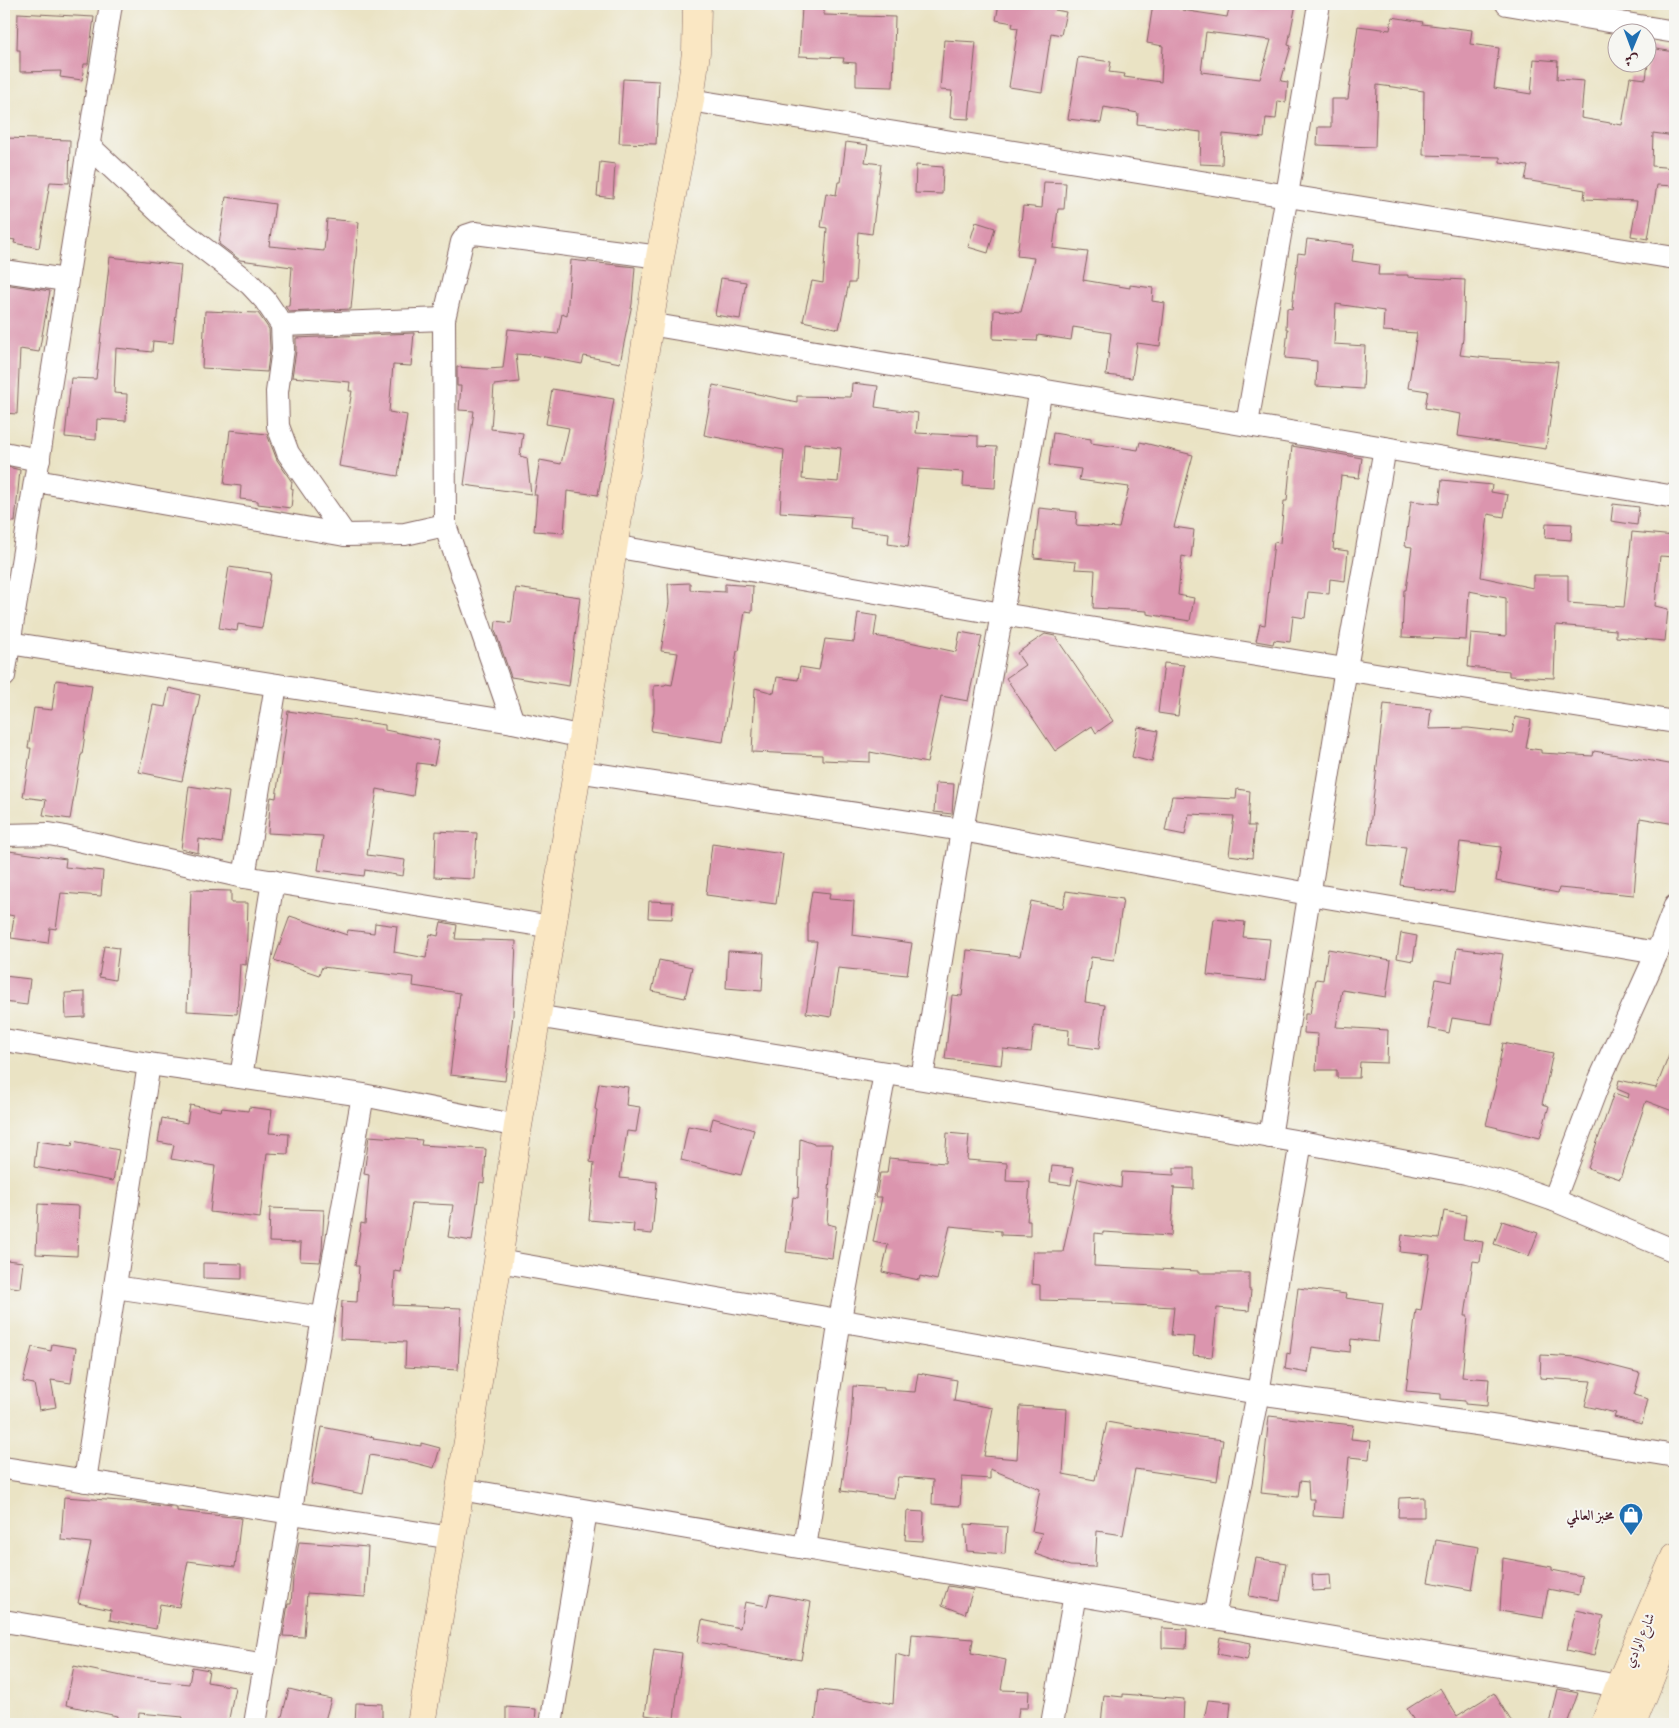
<svg xmlns="http://www.w3.org/2000/svg" width="1679" height="1728" font-family="'IM FELL French Canon',Amiri,serif">
<rect width="100%" height="100%" fill="#f6f6f2"/>
<filter id="ink" filterUnits="userSpaceOnUse"><feTurbulence type="fractalNoise" baseFrequency=".02" numOctaves="2"/><feDisplacementMap in="SourceGraphic" scale="10" xChannelSelector="R" yChannelSelector="G"/><feConvolveMatrix kernelMatrix="1 2 1 2 8 2 1 2 1" color-interpolation-filters="sRGB"/></filter>
<filter id="wash" filterUnits="userSpaceOnUse"><feTurbulence type="fractalNoise" baseFrequency=".0096" numOctaves="4" result="noise"/><feDisplacementMap in="SourceGraphic" scale="20" xChannelSelector="R" yChannelSelector="G"/><feGaussianBlur stdDeviation="1.12" result="paint"/><feColorMatrix in="noise" values="0 0 0 0 0 0 0 0 0 0 0 0 0 0 0 0 0 1.4 0 .05"/><feComposite in="paint" operator="in"/></filter>
<g filter="url(#wash)">
<rect width="100%" height="100%" fill="#eae3c4"/>
<g id="blocks">
<g fill="#db95ae" fill-rule="evenodd">
<polygon points="999,4 1057,4 1055,10 1066,12 1061,35 1051,33 1042,92 1009,87 1018,28 1012,27 1013,23 996,20"/>
<path d="M 1153,4 L 1182,8 L 1182,10 L 1227,17 L 1230,4 L 1296,4 L 1288,45 L 1291,46 L 1281,81 L 1288,82 L 1286,102 L 1278,101 L 1276,119 L 1266,118 L 1264,138 L 1223,134 L 1222,165 L 1200,164 L 1201,132 L 1137,124 L 1138,113 L 1104,107 L 1101,123 L 1068,119 L 1078,57 L 1111,62 L 1109,72 L 1125,74 L 1124,77 L 1161,82 L 1163,46 L 1147,43 ZM 1206,32 L 1271,40 L 1260,79 L 1201,72 Z"/>
<polygon points="802,7 824,8 824,15 895,17 893,87 856,86 856,63 843,62 844,58 799,56"/>
<polygon points="18,13 94,17 88,64 84,64 82,80 60,77 61,71 20,72 20,50 17,50"/>
<polygon points="1392,17 1423,22 1422,24 1472,30 1470,44 1499,48 1494,88 1531,94 1534,59 1558,61 1557,79 1584,81 1581,118 1622,125 1630,77 1646,79 1650,48 1675,52 1675,136 1653,133 1652,166 1675,168 1675,186 1657,185 1648,239 1631,236 1637,201 1584,199 1585,190 1525,180 1528,166 1500,162 1500,157 1423,155 1424,91 1377,85 1375,147 1317,145 1318,127 1331,127 1331,99 1348,99 1358,26 1390,30"/>
<polygon points="944,40 976,42 969,119 950,118 952,91 940,90"/>
<polygon points="623,79 659,81 656,144 619,143"/>
<polygon points="4,138 70,140 69,183 50,182 39,248 14,243 15,240 4,238"/>
<polygon points="846,142 868,145 865,162 881,164 872,234 858,232 855,283 849,283 839,329 803,321 812,281 823,283 827,228 821,227 826,193 836,195 838,182 841,182"/>
<polygon points="600,162 615,164 613,198 597,196"/>
<polygon points="916,165 943,167 942,194 915,193"/>
<polygon points="1044,182 1066,183 1064,209 1058,209 1053,248 1088,252 1083,280 1130,288 1130,285 1153,288 1152,301 1165,303 1160,346 1137,343 1132,378 1106,375 1111,333 1073,327 1071,340 1038,335 1037,341 993,339 994,310 1021,312 1034,258 1017,256 1023,206 1042,208"/>
<polygon points="226,197 275,204 269,246 324,251 327,219 359,222 351,309 289,312 285,306 289,306 292,267 240,260 219,244"/>
<polygon points="976,222 995,228 988,253 968,247"/>
<polygon points="1307,239 1354,245 1352,261 1379,265 1378,275 1408,275 1408,277 1465,280 1463,339 1460,355 1487,358 1558,362 1546,449 1458,436 1461,414 1425,408 1428,391 1408,388 1417,333 1383,331 1384,311 1336,304 1334,344 1365,346 1363,389 1316,386 1317,361 1285,358 1288,329 1286,329 1287,308 1292,309 1298,253 1305,254"/>
<polygon points="110,257 181,265 173,343 153,341 152,352 116,348 114,393 127,394 126,421 97,419 96,440 65,437 71,378 96,379"/>
<polygon points="571,260 635,267 632,304 620,363 584,356 582,364 529,354 529,355 516,354 519,382 494,385 491,429 523,433 520,456 527,458 531,494 464,485 474,411 459,410 461,386 457,386 457,367 487,369 503,368 508,329 558,334 562,314 567,316"/>
<polygon points="721,278 746,282 740,319 715,315"/>
<polygon points="4,284 50,291 39,352 20,349 17,414 4,413"/>
<polygon points="205,311 258,313 269,329 270,348 267,372 202,368"/>
<polygon points="414,333 411,366 393,365 389,412 407,415 398,476 339,466 352,391 349,391 350,382 292,377 296,351 296,338"/>
<path d="M 852,383 L 878,386 L 875,407 L 918,413 L 916,433 L 978,436 L 978,446 L 997,447 L 995,488 L 963,486 L 964,472 L 918,469 L 908,547 L 888,544 L 889,533 L 850,528 L 851,517 L 780,512 L 784,450 L 704,435 L 713,385 L 797,402 L 797,396 L 851,397 ZM 804,444 L 841,448 L 838,482 L 802,479 Z"/>
<polygon points="552,389 614,399 598,495 567,491 564,533 534,531 537,495 534,495 540,460 561,464 569,428 546,424"/>
<polygon points="230,430 267,434 277,460 292,482 291,488 293,489 291,508 258,504 258,501 240,499 241,486 224,484"/>
<polygon points="1053,433 1091,439 1091,443 1138,450 1140,442 1193,455 1174,527 1194,530 1191,558 1182,556 1178,595 1194,598 1190,621 1147,614 1147,611 1093,608 1095,570 1075,569 1076,562 1034,558 1039,508 1077,512 1076,525 1119,528 1129,487 1079,480 1081,469 1049,465"/>
<polygon points="1292,446 1362,458 1359,478 1341,476 1333,549 1348,551 1345,581 1330,579 1329,594 1308,592 1305,618 1293,616 1290,642 1274,640 1273,644 1256,641 1260,624 1265,625 1274,542 1280,543 1284,501 1287,501"/>
<polygon points="4,466 20,470 15,522 4,521"/>
<polygon points="1442,480 1492,485 1491,492 1508,495 1504,517 1488,514 1481,577 1533,588 1533,575 1568,575 1568,603 1624,607 1632,532 1675,536 1675,557 1660,556 1655,606 1668,609 1665,641 1616,637 1616,630 1556,625 1554,678 1509,676 1509,671 1468,667 1471,633 1506,636 1506,598 1469,591 1466,640 1402,637 1404,590 1406,590 1412,547 1405,546 1411,501 1439,504"/>
<polygon points="1613,504 1639,507 1637,525 1611,521"/>
<polygon points="1546,523 1572,524 1571,540 1545,538"/>
<polygon points="229,567 271,573 262,628 238,624 237,631 219,628"/>
<polygon points="690,583 690,590 725,592 725,584 753,586 752,612 745,611 739,651 737,651 723,742 651,731 654,711 654,686 665,685 666,684 672,685 678,653 661,651 669,603 668,584"/>
<polygon points="516,588 580,597 569,686 511,677 495,630 496,621 511,623"/>
<polygon points="858,613 877,616 874,636 905,641 956,652 960,632 982,636 968,701 941,696 927,763 870,752 870,762 822,760 822,755 752,752 755,688 774,693 777,677 798,680 800,667 819,670 825,639 854,642"/>
<polygon points="1045,634 1055,636 1113,721 1096,733 1092,726 1055,751 1006,678 1025,665 1017,653"/>
<polygon points="1164,663 1184,665 1178,716 1158,713"/>
<polygon points="56,680 92,685 82,755 81,755 70,819 43,815 46,800 23,797 31,748 28,748 34,708 52,710"/>
<polygon points="169,688 200,695 182,781 139,772 153,705 165,707"/>
<polygon points="1384,704 1431,709 1429,729 1468,728 1512,733 1515,717 1531,720 1526,748 1541,750 1541,753 1593,756 1594,751 1675,765 1675,824 1640,818 1634,895 1559,888 1558,893 1496,881 1501,847 1460,842 1454,893 1413,888 1414,887 1400,885 1406,847 1368,844"/>
<polygon points="288,711 385,725 385,730 439,741 434,765 417,763 413,796 377,789 367,855 405,860 403,876 365,870 364,876 318,870 323,836 268,833 270,802 271,797 276,798"/>
<polygon points="1138,727 1158,731 1152,762 1132,757"/>
<polygon points="936,783 954,784 952,814 934,812"/>
<polygon points="189,786 229,792 222,843 199,839 198,853 181,849"/>
<polygon points="1237,789 1250,791 1248,826 1255,826 1252,858 1229,855 1234,816 1189,814 1185,835 1165,831 1172,796 1236,799"/>
<polygon points="436,831 477,833 474,879 434,877"/>
<polygon points="712,844 783,854 776,904 706,895"/>
<polygon points="9,851 66,859 65,867 103,871 101,896 61,893 56,929 50,928 48,943 11,938 14,916 4,914 4,890"/>
<polygon points="191,890 231,891 231,903 248,903 246,963 246,965 240,964 237,1014 187,1011"/>
<polygon points="812,891 830,893 829,899 854,901 852,935 912,943 907,975 838,968 831,1017 806,1013 817,941 808,941 808,917"/>
<polygon points="1066,891 1123,899 1114,960 1091,957 1085,1002 1105,1005 1099,1049 1068,1045 1069,1030 1034,1026 1031,1052 1003,1049 1001,1065 945,1059 952,995 962,996 967,950 1020,956 1031,901 1063,908"/>
<polygon points="649,901 673,902 672,919 648,918"/>
<polygon points="290,916 347,935 348,930 374,933 375,923 397,926 394,952 426,958 430,934 438,936 441,922 457,925 455,939 516,941 513,1015 505,1081 450,1075 460,993 413,986 414,977 322,967 319,975 274,960"/>
<polygon points="1214,919 1245,922 1243,937 1270,939 1265,981 1207,975"/>
<polygon points="1401,933 1417,936 1413,961 1397,958"/>
<polygon points="104,946 119,948 115,980 99,977"/>
<polygon points="1457,948 1503,954 1492,1024 1452,1018 1449,1033 1428,1028 1436,979 1452,982"/>
<polygon points="1328,949 1391,960 1386,997 1342,990 1336,1027 1388,1030 1387,1063 1360,1062 1359,1078 1337,1078 1337,1070 1316,1070 1318,1034 1304,1033 1305,1014 1310,1014 1316,979 1323,980"/>
<polygon points="728,951 764,953 762,991 726,988"/>
<polygon points="659,960 692,967 685,998 652,991"/>
<polygon points="4,976 30,979 27,1005 4,1002"/>
<polygon points="85,992 85,1017 66,1018 65,993"/>
<polygon points="1503,1043 1553,1053 1542,1104 1549,1106 1540,1138 1486,1125 1497,1080 1496,1080"/>
<polygon points="1674,1043 1675,1112 1646,1101 1620,1179 1588,1168 1614,1093 1628,1098 1629,1094 1617,1089 1619,1080 1656,1088"/>
<polygon points="599,1083 628,1087 626,1105 640,1107 636,1132 627,1131 620,1178 657,1182 652,1234 633,1232 634,1224 589,1220 594,1163 590,1162 597,1110 595,1109"/>
<polygon points="190,1105 221,1111 222,1108 248,1111 249,1107 272,1110 269,1133 289,1134 288,1154 267,1153 260,1218 210,1212 215,1166 171,1159 174,1145 158,1142 162,1118 187,1123"/>
<polygon points="713,1118 754,1130 741,1175 681,1160 688,1126 710,1130"/>
<polygon points="947,1133 969,1135 967,1160 1007,1163 1006,1181 1030,1182 1027,1221 1030,1221 1030,1236 1001,1235 1001,1231 950,1226 937,1280 920,1276 919,1280 882,1272 888,1245 873,1242 882,1197 876,1197 880,1173 887,1173 889,1158 945,1163"/>
<polygon points="369,1136 422,1140 421,1145 486,1149 484,1183 480,1182 472,1241 448,1237 453,1205 412,1203 401,1272 395,1271 393,1305 461,1308 458,1370 405,1367 406,1342 340,1339 342,1301 357,1302 359,1266 355,1266 361,1223 365,1224 369,1175 364,1174"/>
<polygon points="800,1139 814,1144 832,1144 827,1224 836,1226 832,1258 786,1252 793,1197 798,1198"/>
<polygon points="37,1141 72,1146 73,1141 119,1150 113,1181 34,1167"/>
<polygon points="1052,1166 1073,1168 1071,1185 1050,1182"/>
<polygon points="1174,1168 1194,1168 1194,1189 1174,1188 1174,1186 1171,1236 1103,1232 1103,1234 1095,1233 1094,1266 1198,1271 1198,1273 1249,1273 1249,1290 1251,1290 1249,1311 1217,1308 1212,1357 1193,1355 1195,1337 1171,1335 1174,1307 1113,1304 1113,1302 1040,1300 1040,1285 1032,1284 1033,1252 1063,1252 1078,1179 1121,1188 1122,1172 1174,1175"/>
<polygon points="38,1204 79,1206 77,1256 36,1254"/>
<polygon points="270,1208 324,1210 322,1250 320,1262 300,1261 301,1243 269,1242"/>
<polygon points="1444,1211 1466,1215 1463,1239 1483,1242 1480,1262 1473,1261 1465,1316 1468,1316 1462,1377 1489,1379 1487,1406 1465,1404 1465,1401 1441,1399 1441,1394 1406,1391 1416,1310 1421,1311 1430,1255 1400,1252 1402,1235 1439,1239"/>
<polygon points="1502,1221 1538,1233 1529,1256 1494,1244"/>
<polygon points="6,1260 23,1262 20,1288 4,1286"/>
<polygon points="203,1263 242,1264 242,1279 203,1278"/>
<polygon points="1298,1288 1346,1294 1345,1298 1383,1303 1378,1342 1351,1339 1350,1352 1312,1347 1308,1373 1285,1369 1287,1353 1290,1354"/>
<polygon points="52,1344 76,1348 71,1383 51,1380 56,1407 39,1410 34,1384 23,1382 32,1347 51,1351"/>
<polygon points="1541,1355 1577,1357 1640,1373 1634,1395 1648,1399 1642,1424 1614,1417 1616,1413 1585,1406 1591,1381 1540,1378"/>
<polygon points="918,1373 957,1380 954,1401 993,1408 984,1456 1017,1459 1020,1406 1067,1409 1063,1474 1095,1480 1107,1422 1168,1433 1223,1440 1217,1481 1135,1469 1123,1535 1097,1531 1095,1567 1070,1566 1035,1554 1042,1533 1032,1531 1040,1489 990,1469 990,1479 962,1477 960,1506 932,1504 933,1480 914,1478 898,1477 894,1498 841,1491 851,1421 853,1386 884,1388 884,1390 915,1392"/>
<polygon points="1269,1416 1353,1425 1351,1439 1371,1441 1369,1459 1349,1457 1343,1518 1313,1516 1314,1499 1309,1499 1308,1482 1300,1481 1298,1497 1261,1493"/>
<polygon points="322,1427 374,1437 373,1439 421,1446 421,1443 440,1448 434,1468 411,1462 370,1455 363,1494 311,1484"/>
<polygon points="64,1497 135,1502 177,1508 177,1511 241,1518 235,1567 188,1561 179,1607 160,1604 156,1629 110,1620 111,1610 78,1603 91,1543 61,1540"/>
<polygon points="1424,1497 1424,1517 1398,1517 1399,1498"/>
<polygon points="907,1511 924,1512 923,1541 905,1540"/>
<polygon points="965,1524 1007,1527 1005,1554 967,1551"/>
<polygon points="1436,1540 1479,1547 1472,1590 1428,1582"/>
<polygon points="299,1542 368,1547 365,1597 307,1593 304,1637 283,1636 288,1604 291,1604 293,1578"/>
<polygon points="1256,1558 1286,1563 1280,1601 1249,1596"/>
<polygon points="1503,1558 1552,1567 1552,1570 1582,1576 1579,1595 1548,1589 1543,1618 1500,1611"/>
<polygon points="1330,1574 1331,1590 1313,1591 1312,1575"/>
<polygon points="948,1586 973,1590 965,1614 942,1605"/>
<polygon points="770,1594 811,1602 801,1660 698,1642 702,1620 740,1628 745,1602 767,1606"/>
<polygon points="1576,1610 1604,1616 1594,1656 1567,1650"/>
<polygon points="1162,1628 1187,1629 1186,1649 1162,1648"/>
<polygon points="912,1634 973,1639 971,1653 1006,1660 1001,1690 1029,1691 1028,1708 1019,1708 1017,1724 815,1724 819,1690 837,1692 893,1704 896,1654 910,1658"/>
<polygon points="1220,1637 1251,1643 1247,1660 1217,1654"/>
<polygon points="654,1649 682,1653 674,1719 645,1715"/>
<polygon points="74,1666 131,1678 189,1684 192,1667 209,1670 207,1682 235,1687 228,1724 182,1724 183,1717 139,1713 138,1724 116,1724 117,1716 66,1705"/>
<polygon points="1440,1688 1457,1716 1494,1693 1513,1724 1416,1724 1407,1709"/>
<polygon points="289,1689 331,1699 324,1724 280,1724"/>
<polygon points="1558,1689 1578,1693 1567,1724 1550,1724"/>
<polygon points="1123,1694 1184,1699 1183,1724 1101,1724 1104,1695 1123,1697"/>
<polygon points="1208,1700 1231,1702 1229,1724 1203,1724"/>
<polygon points="356,1703 382,1704 382,1724 355,1724"/>
<polygon points="506,1707 536,1709 535,1724 506,1724"/>
</g>
</g>
</g>
<g filter="url(#ink)">
<use href="#blocks" fill-opacity="0" stroke="#826461" stroke-width="1"/>
<g fill="none" stroke-linecap="round" stroke-linejoin="round">
<defs>
<g id="street">
<polyline points="1507,4 1675,32"/>
<polyline points="690,100 1675,258"/>
<polyline points="88,145 172,224 250,284 265,300 282,325 283,349 277,392 278,426 288,453 345,535"/>
<polyline points="4,271 66,280"/>
<polyline points="649,324 1675,497"/>
<polyline points="282,325 444,319"/>
<polyline points="1247,424 1287,195 1319,4"/>
<polyline points="4,453 39,460"/>
<polyline points="36,481 345,535 405,534 445,525"/>
<polyline points="613,546 1002,614 1675,722"/>
<polyline points="9,643 513,722 583,737"/>
<polyline points="4,676 111,4"/>
<polyline points="513,722 445,525 444,319 462,242 466,236 475,233 660,257"/>
<polyline points="576,771 962,830 1309,894 1657,953"/>
<polyline points="4,835 49,834 60,836 244,877 552,927"/>
<polyline points="244,877 276,685"/>
<polyline points="536,1016 1101,1108 1301,1142 1466,1173 1505,1183 1554,1200 1675,1251"/>
<polyline points="4,1040 149,1064 363,1095 518,1126"/>
<polyline points="241,1077 273,881"/>
<polyline points="922,1078 962,830 1002,614 1041,389"/>
<polyline points="1270,1137 1346,668 1385,448"/>
<polyline points="1554,1200 1600,1079 1657,953 1675,906"/>
<polyline points="498,1261 1258,1393 1498,1427 1675,1456"/>
<polyline points="115,1287 323,1318"/>
<polyline points="4,1468 452,1538"/>
<polyline points="85,1481 149,1064"/>
<polyline points="460,1489 1214,1618 1602,1683 1619,1687"/>
<polyline points="805,1548 840,1319 885,1073"/>
<polyline points="1214,1618 1258,1393 1301,1142"/>
<polyline points="4,1621 265,1665"/>
<polyline points="255,1724 323,1318 363,1095"/>
<polyline points="551,1724 586,1511"/>
<polyline points="1052,1724 1075,1594"/>
</g>
<g id="secondary">
<polyline points="421,1724 498,1261 518,1126 552,927 660,257 690,100 696,52 697,4"/>
<polyline points="1605,1724 1623,1677 1675,1557"/>
<polyline points="1632,1724 1675,1615"/>
</g>
</defs>
<use href="#street" stroke="#826461" stroke-width="24"/>
<use href="#secondary" stroke="#826461" stroke-width="29"/>
<use href="#street" stroke="#fff" stroke-width="22"/>
<use href="#secondary" stroke="#fae7c3" stroke-width="28"/>
</g>
</g>
<defs>
<symbol id="shop-pin" viewBox="-11 -11 22 30"><path d="M0 17L-7.5 6A9.5 9.5 0 1 1 7.5 6Z" fill="#1f6fb2" stroke="#f6f6f2"/><path d="M-5-2.5h2.3a2.7 3.5 0 0 1 5.4 0H5L5.5 6h-11ZM-1.5-2.5h3a1.5 2.3 0 0 0-3 0Z" fill="#fff"/></symbol>
</defs>
<g fill-rule="evenodd">
<use href="#shop-pin" x="1617" y="1501" width="28" height="38"/>
</g>
<g text-anchor="middle" stroke-width="4" stroke-linejoin="round" paint-order="stroke">
<g font-size="14" font-weight="bold" fill="#4a1f2b" stroke="#f6f6f2" text-anchor="end">
<text x="1614" y="1520">مخبز العالمي</text>
</g>
<g font-size="14" fill="#4a1f2b" stroke="#f6f6f2">
<text transform="translate(1639 1640) rotate(-67)" y="5">شارع الوادي</text>
</g>
</g>
<rect width="1679" height="1728" fill="none" stroke="#f6f6f2" stroke-width="20"/>
<g transform="translate(1632 48) rotate(181)"><circle r="24" fill="#f6f6f2" stroke="#b1a0a2"/>
<path d="M0-4L9 19L0 12L-9 19Z" fill="#1f6fb2"/>
<text y="-8" font-size="14" font-weight="bold" text-anchor="middle" fill="#4a1f2b">ش</text>
</g>
</svg>
